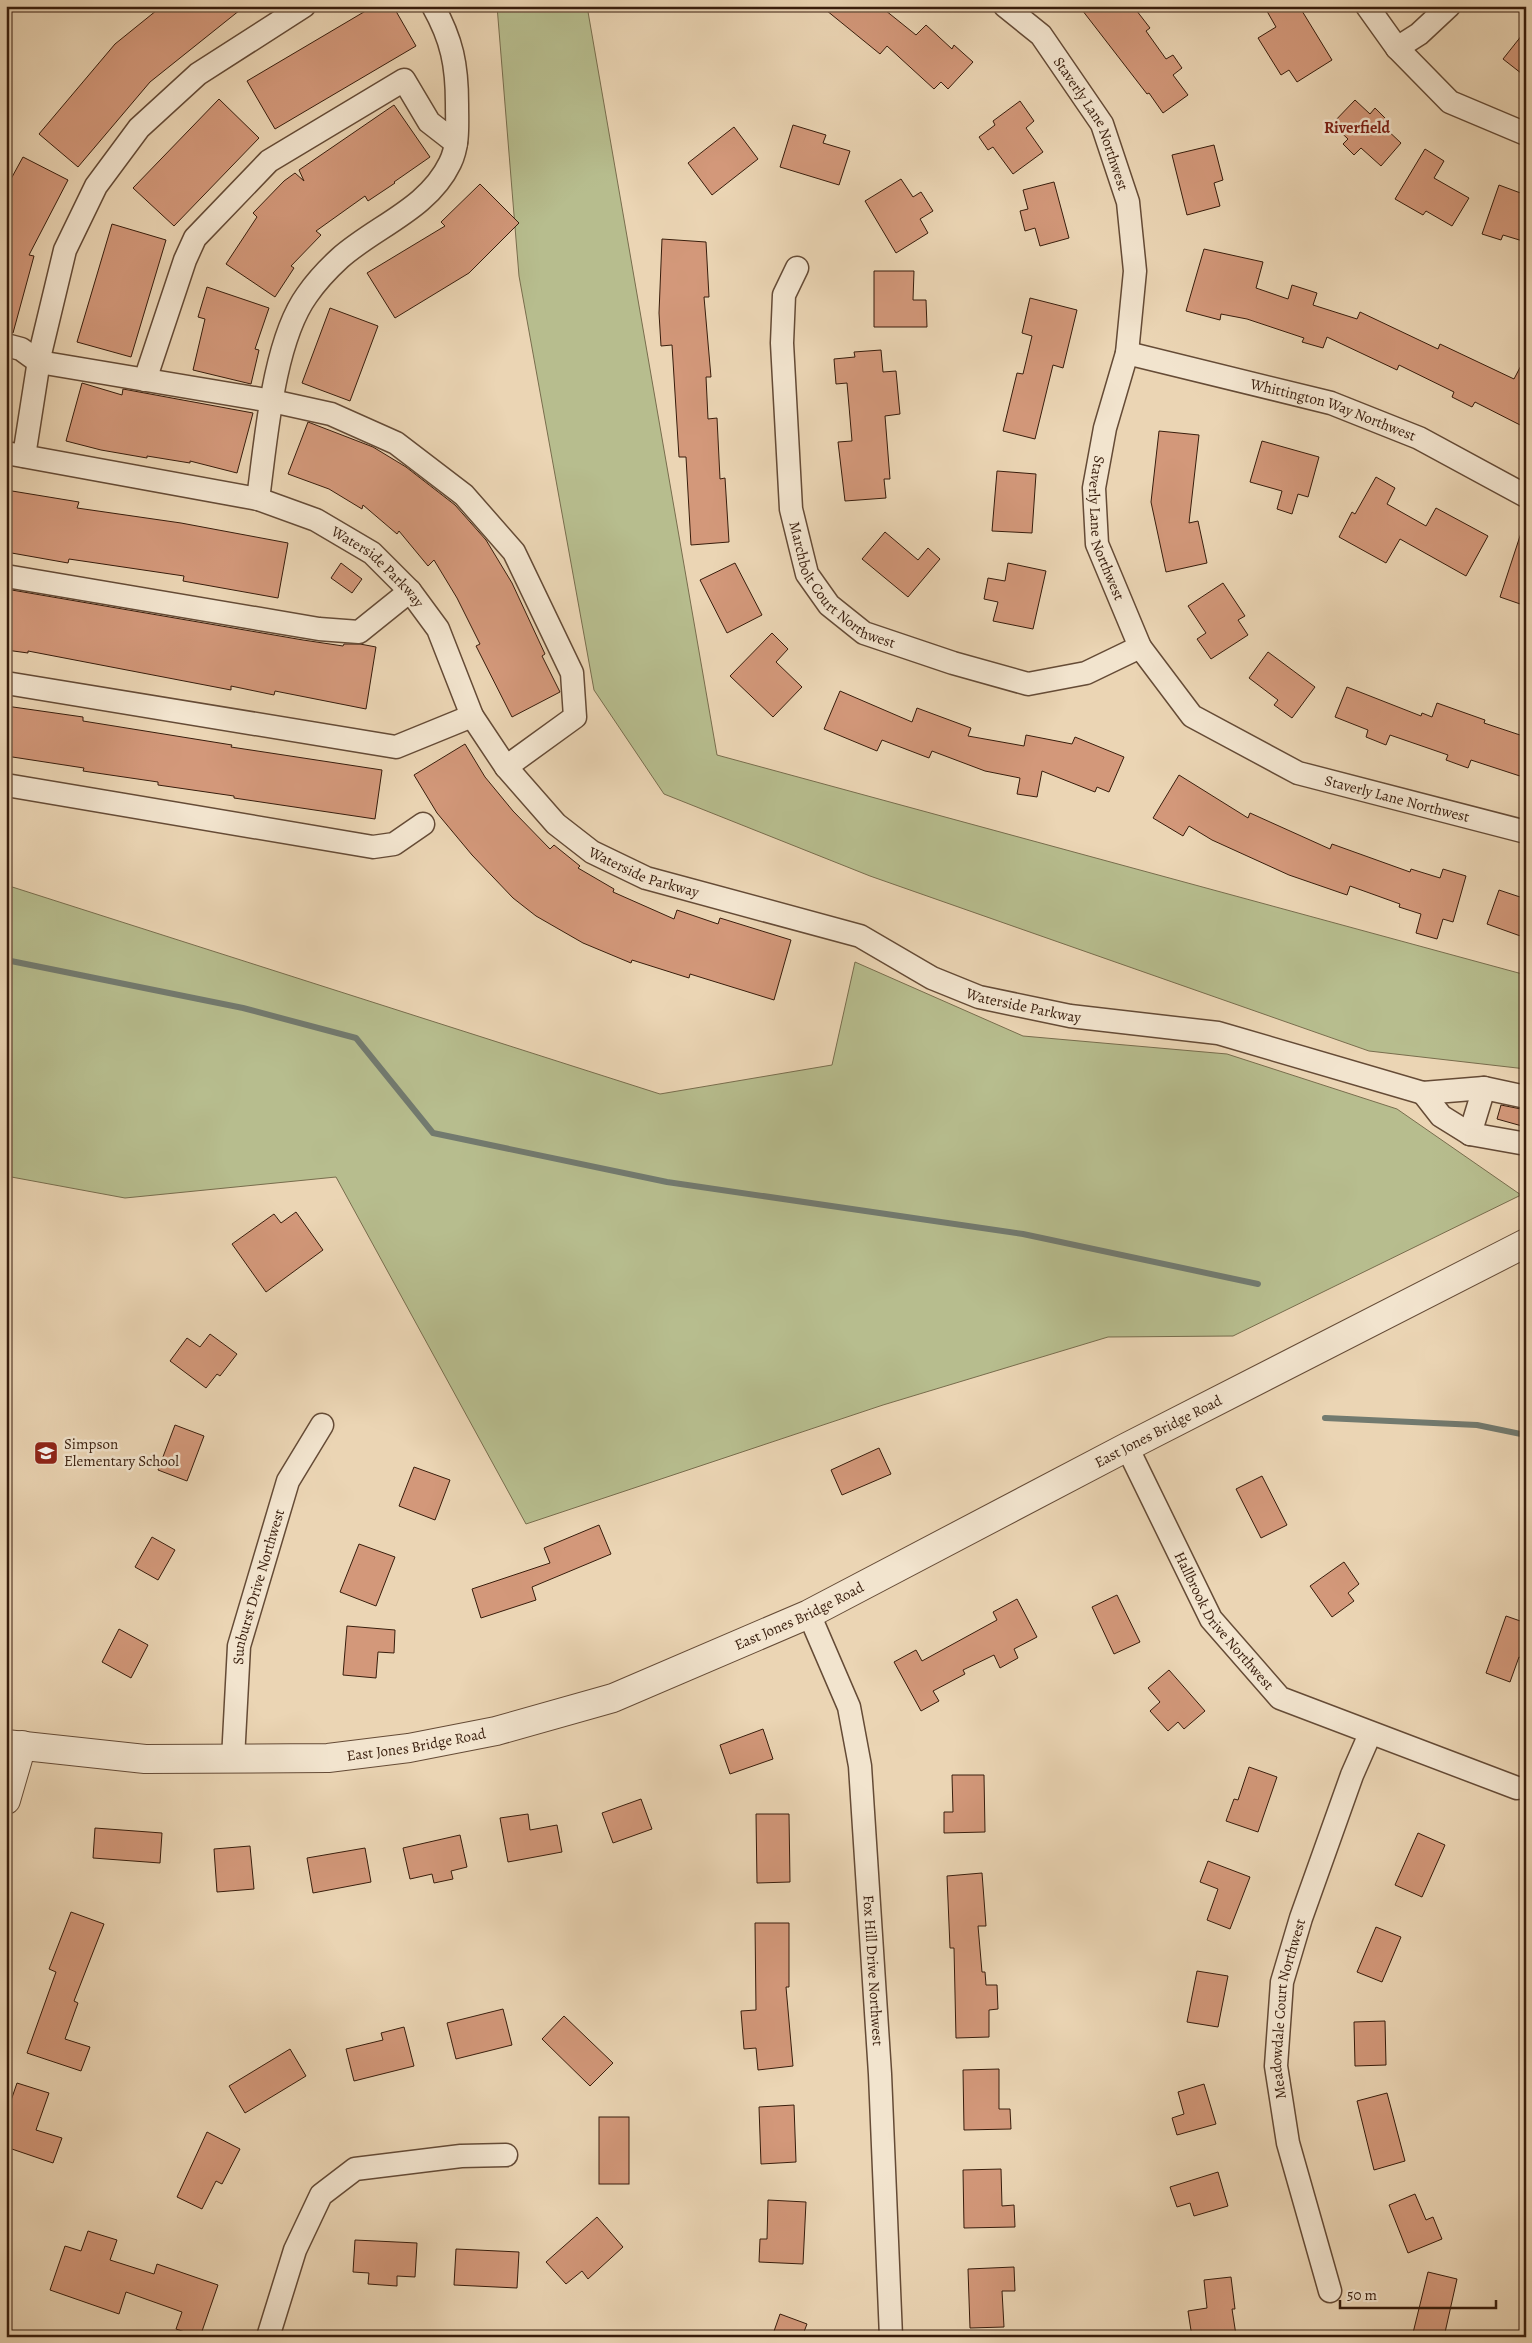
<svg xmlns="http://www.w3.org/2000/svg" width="1532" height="2343" font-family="Alegreya,serif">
<rect width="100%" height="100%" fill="#ebd5b4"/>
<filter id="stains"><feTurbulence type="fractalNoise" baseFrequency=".004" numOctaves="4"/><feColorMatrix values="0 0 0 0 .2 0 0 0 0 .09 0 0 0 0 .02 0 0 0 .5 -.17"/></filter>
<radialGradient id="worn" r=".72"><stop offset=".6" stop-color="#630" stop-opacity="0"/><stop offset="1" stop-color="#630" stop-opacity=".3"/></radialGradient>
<g fill="#b7bd8e" stroke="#786d4d">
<polygon points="497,6 587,6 717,755 1526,975 1526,1069 1369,1051 870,876 664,794 594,690 519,276"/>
<polygon points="6,885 660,1094 832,1065 855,962 1023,1036 1227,1054 1397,1109 1521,1195 1233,1336 1108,1337 883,1405 526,1524 336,1177 125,1198 6,1176"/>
</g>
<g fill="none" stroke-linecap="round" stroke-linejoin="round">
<g stroke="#727a6f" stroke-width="6">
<polyline points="6,960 243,1008 356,1038 433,1133 667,1182 1023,1234 1258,1284"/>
<polyline points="1325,1418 1477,1425 1526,1435"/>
</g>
</g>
<g fill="#d3987a" stroke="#381d0c">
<polygon points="162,6 245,6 150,82 78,167 39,134 115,44"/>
<polygon points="374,6 393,6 416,46 275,129 247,81"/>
<polygon points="821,6 880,6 916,35 926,25 952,49 954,45 973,62 948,89 941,82 934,89 887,46 880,54"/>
<polygon points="1079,6 1133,6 1150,28 1146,31 1166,59 1173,55 1182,68 1173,75 1188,95 1163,113 1149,93 1147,94"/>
<polygon points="1264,6 1299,6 1332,60 1297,82 1289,70 1281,75 1258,38 1276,27"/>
<polygon points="1526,30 1526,77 1503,59"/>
<polygon points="219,99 259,138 174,226 133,188"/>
<polygon points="1355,100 1370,114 1375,108 1388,121 1384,127 1401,143 1381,166 1361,148 1354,155 1343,144 1348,139 1332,124"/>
<polygon points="1020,101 1034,121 1026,128 1043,152 1013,174 993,147 988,150 979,137 995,125 993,121"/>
<polygon points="394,105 430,157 394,182 395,183 368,201 365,196 316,231 321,235 291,266 294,268 275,297 226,264 257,217 253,213 284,181 295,173 304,181 299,170"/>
<polygon points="793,125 826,135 823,143 850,151 839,185 780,167"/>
<polygon points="734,127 758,159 712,195 688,163"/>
<polygon points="1214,145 1223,180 1214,183 1220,206 1187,215 1172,155"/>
<polygon points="1425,149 1444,161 1434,178 1469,198 1452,226 1426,211 1423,215 1395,199"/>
<polygon points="23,157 68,180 29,255 34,256 13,333 6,332 6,188"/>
<polygon points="901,179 913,197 921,192 933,211 920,219 928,233 896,253 865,201"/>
<polygon points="1054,182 1069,238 1040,246 1035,228 1025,231 1020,211 1028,209 1023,190"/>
<polygon points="480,184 519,223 469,273 395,318 367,273 445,226 441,222"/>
<polygon points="1499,185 1526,195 1526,242 1503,235 1501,240 1482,234"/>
<polygon points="112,224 166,240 131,357 77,342"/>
<polygon points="662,239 706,242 709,297 704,297 711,377 706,377 708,419 717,418 720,479 725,478 729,542 691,545 686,457 679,457 672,345 661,346 659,313"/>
<polygon points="1204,249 1263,262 1256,288 1288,299 1292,285 1317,293 1313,305 1357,319 1360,312 1438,349 1440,344 1514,379 1526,356 1526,428 1475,402 1472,407 1452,397 1454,392 1399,365 1397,370 1327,337 1323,348 1302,342 1304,338 1247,319 1221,314 1220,320 1186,311"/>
<polygon points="874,271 914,271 913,300 926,300 927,327 874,327"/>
<polygon points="207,287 269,308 255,349 259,350 251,384 193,370 205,319 198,317"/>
<polygon points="1030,298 1077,310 1063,368 1053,365 1035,439 1003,431 1017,373 1023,374 1032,336 1022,333"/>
<polygon points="330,308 378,326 350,401 302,383"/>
<polygon points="881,350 883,372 896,371 900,414 885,416 890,479 884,479 886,498 845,501 838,442 852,441 847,383 836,384 834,359 855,357 854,352"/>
<polygon points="82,383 122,395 123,389 253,413 237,473 190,461 190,463 147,456 147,458 101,450 66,441"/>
<polygon points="308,422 373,447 406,467 455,505 486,540 512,583 545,654 542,656 560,692 512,717 476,646 480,644 457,598 434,560 428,566 399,531 397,534 363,505 362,509 329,489 288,474"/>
<polygon points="1159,431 1199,435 1189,523 1198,521 1207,563 1166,572 1151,502"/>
<polygon points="1262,441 1319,457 1308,497 1298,494 1292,514 1277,509 1282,491 1250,482"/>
<polygon points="997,471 1036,474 1032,533 992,531"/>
<polygon points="1376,477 1395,488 1387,504 1426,526 1436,508 1488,536 1466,576 1400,539 1386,563 1339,537 1352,512 1355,514"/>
<polygon points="6,490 79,502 77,508 181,523 288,543 278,598 183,581 184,576 69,559 68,563 6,552"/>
<polygon points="1522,530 1526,530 1526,606 1500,597"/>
<polygon points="885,532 918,560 928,548 940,559 908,597 862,559"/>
<polygon points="341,563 362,579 352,593 331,578"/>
<polygon points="735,563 762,615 727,633 700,580"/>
<polygon points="1008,563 1046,571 1033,629 993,621 998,602 984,599 988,578 1005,581"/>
<polygon points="1223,583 1245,616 1238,620 1248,635 1211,659 1197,639 1206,633 1188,606"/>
<polygon points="6,589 303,640 343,646 344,644 360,644 376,647 366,709 275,691 274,695 231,686 231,690 28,651 28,653 6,650"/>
<polygon points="772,633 788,649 776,662 802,687 773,717 730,676"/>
<polygon points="1268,652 1315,687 1292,718 1274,705 1278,700 1249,678"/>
<polygon points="1347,687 1421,716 1422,713 1432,717 1437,703 1485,720 1484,723 1526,737 1526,778 1471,760 1468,768 1446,760 1448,755 1390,735 1386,745 1366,737 1368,730 1335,717"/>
<polygon points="840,691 912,722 917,708 971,728 968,736 1024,746 1026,735 1072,744 1075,737 1124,757 1109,792 1097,787 1095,792 1042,771 1037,797 1017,794 1020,778 985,771 932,751 929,758 882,740 877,751 824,729"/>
<polygon points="6,706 83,717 83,721 232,745 231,747 382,770 375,819 234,798 234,796 158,785 158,782 83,771 84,768 6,756"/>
<polygon points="465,744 485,777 513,811 550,849 554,845 580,866 578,868 614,889 613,892 674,919 677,910 718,924 720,918 791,940 774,1000 690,974 689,978 632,960 631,963 583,943 536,916 513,898 472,855 437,813 414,775"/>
<polygon points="1179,775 1248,818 1250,813 1330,849 1332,844 1410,872 1411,869 1440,878 1443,869 1466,876 1453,922 1443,919 1437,939 1416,933 1421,914 1399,907 1400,904 1350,886 1347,895 1289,875 1212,840 1189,826 1183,836 1153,818"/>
<polygon points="1499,890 1526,899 1526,938 1487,924"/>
<polygon points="1501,1105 1526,1110 1522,1126 1497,1119"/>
<polygon points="296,1212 323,1250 266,1292 232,1244 274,1214 281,1223"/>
<polygon points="210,1334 237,1354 220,1376 217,1374 206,1388 170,1361 187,1338 200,1347"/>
<polygon points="175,1425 204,1436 187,1481 158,1470"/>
<polygon points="879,1448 891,1474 842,1495 831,1470"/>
<polygon points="414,1467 450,1480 435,1520 399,1506"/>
<polygon points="1262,1476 1287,1525 1261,1538 1236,1489"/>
<polygon points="599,1525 611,1554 532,1587 536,1600 481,1618 472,1589 550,1563 544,1548"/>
<polygon points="152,1537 175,1550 158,1580 135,1567"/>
<polygon points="359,1544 395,1557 376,1606 340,1592"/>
<polygon points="1344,1562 1359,1584 1348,1593 1354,1601 1332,1617 1310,1586"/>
<polygon points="1117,1595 1140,1642 1114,1654 1092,1607"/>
<polygon points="1017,1599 1037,1637 1014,1649 1018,1658 1000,1668 994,1655 963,1670 965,1674 933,1691 939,1701 921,1711 894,1662 916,1650 922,1661 997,1620 993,1612"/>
<polygon points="1506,1616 1526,1623 1526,1660 1519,1657 1510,1682 1486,1673"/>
<polygon points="347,1626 395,1630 394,1653 378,1652 376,1678 343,1675"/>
<polygon points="119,1629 148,1645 131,1678 102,1662"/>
<polygon points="1169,1670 1205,1711 1184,1729 1178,1722 1168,1731 1150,1711 1160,1702 1148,1688"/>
<polygon points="763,1729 773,1759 730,1774 720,1745"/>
<polygon points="1249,1767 1277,1777 1258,1832 1226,1821 1234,1799 1238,1800"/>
<polygon points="952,1775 984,1775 985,1832 944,1833 944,1812 953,1812"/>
<polygon points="641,1799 652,1829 613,1843 602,1813"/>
<polygon points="528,1814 530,1830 557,1825 562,1852 508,1862 500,1818"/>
<polygon points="756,1814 789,1814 790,1882 757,1883"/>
<polygon points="95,1828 162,1833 160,1863 93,1858"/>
<polygon points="1418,1833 1445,1845 1422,1897 1395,1885"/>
<polygon points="460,1835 467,1867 451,1871 453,1879 434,1883 432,1874 410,1879 403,1848"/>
<polygon points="250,1846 254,1889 217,1892 214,1849"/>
<polygon points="365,1848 371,1882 313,1893 307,1858"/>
<polygon points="1208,1861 1250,1877 1230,1929 1207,1920 1218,1889 1200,1882"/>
<polygon points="982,1873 986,1926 978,1926 982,1972 985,1972 986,1985 997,1985 998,2009 989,2010 989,2037 956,2038 954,1948 950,1948 947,1876"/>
<polygon points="71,1912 104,1924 74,2001 78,2003 65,2039 90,2047 81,2071 27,2053 56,1972 49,1969"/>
<polygon points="755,1923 789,1923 789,1987 786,1987 793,2066 758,2070 756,2048 744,2049 741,2011 756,2010"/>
<polygon points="1376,1927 1401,1937 1382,1982 1357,1972"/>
<polygon points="1197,1971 1228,1976 1218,2027 1187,2022"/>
<polygon points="503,2009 512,2045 456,2059 447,2023"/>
<polygon points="564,2016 613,2063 590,2086 542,2039"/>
<polygon points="1385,2021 1386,2065 1355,2066 1354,2022"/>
<polygon points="404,2027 414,2066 354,2081 346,2049 383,2040 381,2033"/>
<polygon points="290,2049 306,2076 245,2113 229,2086"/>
<polygon points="999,2069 999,2109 1010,2109 1011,2129 964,2130 963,2070"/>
<polygon points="17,2083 49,2093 36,2130 62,2138 53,2163 6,2147 6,2115"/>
<polygon points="1204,2084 1216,2124 1177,2135 1172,2118 1184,2114 1178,2092"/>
<polygon points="1387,2093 1405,2161 1374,2170 1357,2101"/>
<polygon points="794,2105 796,2162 761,2164 759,2107"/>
<rect x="599" y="2117" width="30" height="67"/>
<polygon points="207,2132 240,2149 222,2184 216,2181 202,2209 177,2197"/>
<polygon points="1001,2169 1002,2206 1014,2205 1015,2227 964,2228 963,2170"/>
<polygon points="1218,2172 1228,2206 1194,2216 1190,2203 1177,2207 1170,2187"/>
<polygon points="1415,2194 1426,2220 1433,2217 1442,2239 1408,2253 1389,2205"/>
<polygon points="768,2200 806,2202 803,2264 759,2262 760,2239 767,2239"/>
<polygon points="597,2217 623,2247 588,2279 582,2271 566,2284 546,2262"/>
<polygon points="88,2231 117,2240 110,2260 154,2274 157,2264 218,2285 200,2337 176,2329 182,2312 126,2292 119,2314 50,2290 65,2246 81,2251"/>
<polygon points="355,2240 417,2243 415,2277 397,2276 397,2286 368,2284 369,2273 353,2272"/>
<polygon points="456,2249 519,2252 517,2288 454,2285"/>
<polygon points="1014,2267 1015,2291 1002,2291 1004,2327 970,2328 968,2269"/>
<polygon points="1428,2272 1457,2279 1444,2337 1412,2337"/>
<polygon points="1231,2277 1235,2309 1232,2309 1236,2335 1192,2337 1188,2311 1207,2308 1204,2280"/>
<polygon points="780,2314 807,2324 802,2337 772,2337"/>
</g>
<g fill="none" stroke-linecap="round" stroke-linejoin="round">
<defs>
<g id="minor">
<path id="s1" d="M 1005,6 L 1041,35 L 1102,124 L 1128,202 L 1135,271 L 1127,353 L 1105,428 L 1094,488 L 1097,544 L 1140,647 L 1192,716 L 1298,773 L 1526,832"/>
<polyline points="1367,6 1397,48 1450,102 1526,134"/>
<polyline points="1397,48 1419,34 1449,6"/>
<path id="s2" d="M 797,268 L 784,295 L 782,343 L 791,509 L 807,574 L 829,605 L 864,633 L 953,663 L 1028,684 L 1086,673 L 1140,647"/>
<polyline points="6,345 21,349 39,362 272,401 331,414 396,443 464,495 514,552 572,673 575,717 506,767"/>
<path id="s3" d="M 1127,353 L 1331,403 L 1419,438 L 1526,496"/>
<polyline points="145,380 185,260 195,238 269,161 404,80 429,122 456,143"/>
<path id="s4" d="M 6,453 L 258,499 L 316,520 L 372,553 L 410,591 L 438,629 L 472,716 L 506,767 L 556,824 L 592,852 L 646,878 L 860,936 L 932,978 L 979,997 L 1070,1016 L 1218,1033 L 1423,1093 L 1484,1088 L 1526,1097"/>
<polyline points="24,456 40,354 65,250 96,186 139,128 198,74 304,6"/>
<path d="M 258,499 C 266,441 273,342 307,295 C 316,282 328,269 340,258 C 376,226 428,209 450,163 C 459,145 457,124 457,104 C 457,65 452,40 433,6"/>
<polyline points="6,576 319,629 359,632 410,591"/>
<polyline points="6,683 396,747 472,716"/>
<polyline points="6,785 373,847 394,844 423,824"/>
<polyline points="1423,1093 1441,1116 1470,1134 1526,1144"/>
<polyline points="1470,1134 1484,1088"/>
<path id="s5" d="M 1127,1447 L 1211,1619 L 1280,1698 L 1517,1788"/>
<path id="s6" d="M 809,1614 L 849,1707 L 860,1766 L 880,2074 L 891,2337"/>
<path id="s7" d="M 233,1759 L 239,1646 L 288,1481 L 322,1425"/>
<path id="s8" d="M 1330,2291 L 1288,2143 L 1276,2066 L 1282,1982 L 1301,1918 L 1352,1775 L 1370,1734"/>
<polyline points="268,2337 295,2250 321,2195 355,2169 461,2156 506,2155"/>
</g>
<g id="tertiary">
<path id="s9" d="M 6,1744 L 145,1759 L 328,1758 L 409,1748 L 496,1731 L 613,1698 L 809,1614 L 1127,1447 L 1526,1243"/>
<polyline points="6,1800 22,1745"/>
</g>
</defs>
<use href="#minor" stroke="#654b36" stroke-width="25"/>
<use href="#tertiary" stroke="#654b36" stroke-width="30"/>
<use href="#minor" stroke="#f2e4ce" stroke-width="22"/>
<use href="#tertiary" stroke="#f2e4ce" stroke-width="28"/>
</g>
<defs>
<symbol id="school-square" viewBox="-11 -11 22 22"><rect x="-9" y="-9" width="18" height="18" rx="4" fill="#8f2418" stroke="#f2e4ce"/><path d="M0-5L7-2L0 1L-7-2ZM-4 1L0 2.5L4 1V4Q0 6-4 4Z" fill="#fff"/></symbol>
</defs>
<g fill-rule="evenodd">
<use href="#school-square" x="32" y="1439" width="28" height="28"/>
</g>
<g text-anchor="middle" stroke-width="5" stroke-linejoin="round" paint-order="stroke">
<g font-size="15" fill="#381d0c" stroke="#f2e4ce">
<text dy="5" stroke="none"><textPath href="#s1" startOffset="149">Staverly Lane Northwest</textPath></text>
<text dy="5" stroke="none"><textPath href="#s3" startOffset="214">Whittington Way Northwest</textPath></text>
<text dy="5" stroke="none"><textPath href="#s1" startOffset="569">Staverly Lane Northwest</textPath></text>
<text dy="5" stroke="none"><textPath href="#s4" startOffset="396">Waterside Parkway</textPath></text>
<text dy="5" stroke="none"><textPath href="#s2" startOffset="342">Marchbolt Court Northwest</textPath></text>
<text dy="5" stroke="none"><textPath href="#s1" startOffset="1004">Staverly Lane Northwest</textPath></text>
<text dy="5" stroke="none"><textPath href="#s4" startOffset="816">Waterside Parkway</textPath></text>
<text dy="5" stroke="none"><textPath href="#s4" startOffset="1221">Waterside Parkway</textPath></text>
<text dy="5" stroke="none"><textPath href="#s9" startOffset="1222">East Jones Bridge Road</textPath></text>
<text dy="5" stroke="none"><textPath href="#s7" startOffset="175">Sunburst Drive Northwest</textPath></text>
<text dy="5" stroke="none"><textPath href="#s9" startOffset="818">East Jones Bridge Road</textPath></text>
<text dy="5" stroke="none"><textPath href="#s5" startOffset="200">Hallbrook Drive Northwest</textPath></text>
<text dy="5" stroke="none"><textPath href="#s9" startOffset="412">East Jones Bridge Road</textPath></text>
<text dy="5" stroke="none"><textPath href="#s6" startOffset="366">Fox Hill Drive Northwest</textPath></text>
<text dy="5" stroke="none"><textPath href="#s8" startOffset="290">Meadowdale Court Northwest</textPath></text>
</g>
<g font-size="15" fill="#381d0c" stroke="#f2e4ce" text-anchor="start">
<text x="64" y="1449">Simpson<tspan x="64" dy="17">Elementary School</tspan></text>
</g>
<g font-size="16" font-weight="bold" fill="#7a1f14" stroke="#f2e4ce">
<text x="1357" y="133">Riverfield</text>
</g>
</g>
<rect width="1532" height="2343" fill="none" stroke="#ebd5b4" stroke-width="25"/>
<rect x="8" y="8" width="1517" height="2328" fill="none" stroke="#381d0c" stroke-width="2.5"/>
<rect x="12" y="12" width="1507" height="2318" fill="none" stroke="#381d0c"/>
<path d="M1340 2300v8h156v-8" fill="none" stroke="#381d0c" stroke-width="2.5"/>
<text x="1347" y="2300" font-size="15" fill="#381d0c" stroke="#f2e4ce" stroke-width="4" paint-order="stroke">50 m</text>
<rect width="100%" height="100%" filter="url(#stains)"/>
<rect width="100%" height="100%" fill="url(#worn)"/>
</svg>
